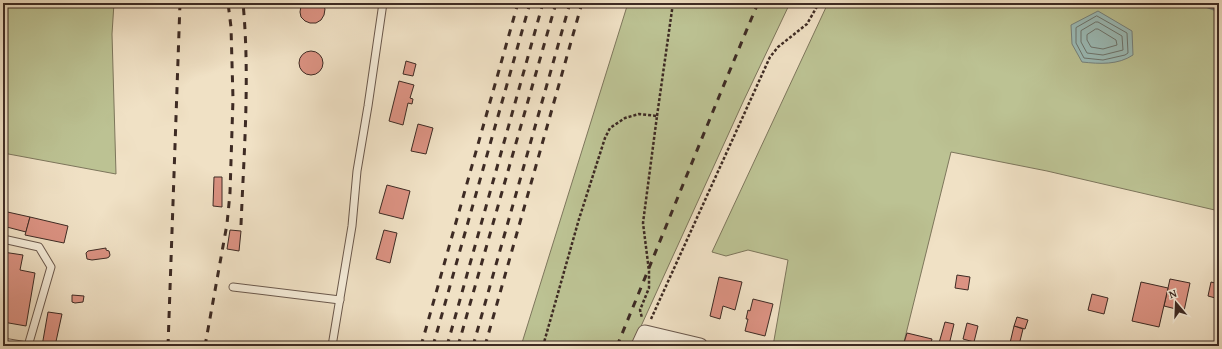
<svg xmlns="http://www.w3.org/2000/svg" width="1222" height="349" font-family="'Gentium Book Plus',serif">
<rect width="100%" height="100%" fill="#f0e1c5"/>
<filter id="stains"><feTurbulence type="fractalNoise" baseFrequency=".005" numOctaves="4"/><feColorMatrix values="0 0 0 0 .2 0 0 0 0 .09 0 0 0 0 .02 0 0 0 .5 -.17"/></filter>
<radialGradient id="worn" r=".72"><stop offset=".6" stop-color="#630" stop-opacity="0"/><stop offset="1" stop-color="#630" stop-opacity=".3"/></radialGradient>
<g fill="#bcc293" stroke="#7d765c">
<polygon points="3,3 114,3 112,34 116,174 3,153"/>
<polygon points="628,3 790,3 743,102 632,346 521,346"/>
<polygon points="828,3 1219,3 1219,211 1047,171 951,152 903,346 773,346 788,260 748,250 726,256 712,252"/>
</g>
<path fill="#9bbcb8" stroke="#76827d" d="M 1098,11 L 1132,31 L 1133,55 C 1118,65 1100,64 1082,62 L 1072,44 L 1071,25 Z"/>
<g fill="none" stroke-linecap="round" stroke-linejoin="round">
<g stroke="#6c746e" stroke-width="1">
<polygon points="1097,16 1127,33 1128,53 1125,55 1103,60 1084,58 1076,43 1076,28"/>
<polygon points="1096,22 1098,22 1122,36 1123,50 1103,55 1087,53 1081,42 1081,31"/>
<polygon points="1096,29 1098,29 1116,40 1117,45 1103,49 1091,47 1087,40 1087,35"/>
</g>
<polyline stroke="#76827d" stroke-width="5" points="1200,3 1219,10"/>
</g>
<g fill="#db9282" stroke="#3e2b24">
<polygon points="303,3 322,3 325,9 324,15 321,20 316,23 310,23 305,21 301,17 300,12 301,6"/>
<circle cx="311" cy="63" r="12"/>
<polygon points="406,61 416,64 413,76 403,74"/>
<polygon points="399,81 414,85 410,98 413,99 412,104 408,103 403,125 389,121"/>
<polygon points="418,124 433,128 426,154 411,151"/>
<polygon points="214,177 222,177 222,207 213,206"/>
<polygon points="387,185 410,191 403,219 379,213"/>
<polygon points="3,211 30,217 26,232 3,226"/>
<polygon points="30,217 68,226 64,243 25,235"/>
<polygon points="230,230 241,231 239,251 227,249"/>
<polygon points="384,230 397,233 390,263 376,259"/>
<polygon points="106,248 106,250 109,251 110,255 109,257 107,258 92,260 87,259 86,253 88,251"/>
<polygon points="3,252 23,255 20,270 35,273 26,326 3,322"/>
<polygon points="957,275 970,277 968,290 955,288"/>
<polygon points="719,277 742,282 735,310 723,306 720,319 710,316"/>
<polygon points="1170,279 1190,283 1184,311 1164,306"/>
<polygon points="1141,282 1168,288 1159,327 1132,321"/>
<polygon points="1211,282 1219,284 1219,299 1208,296"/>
<polygon points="1092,294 1108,298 1104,314 1088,310"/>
<polygon points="72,295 84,296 83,302 75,303 72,302"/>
<polygon points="753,299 773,304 765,336 745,331 748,319 746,319 748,310 750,311"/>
<polygon points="48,312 62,314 55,346 42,346"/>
<polygon points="1017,317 1028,320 1025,329 1014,326"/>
<polygon points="945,322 954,324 949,345 939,343"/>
<polygon points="967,323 978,326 974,342 963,339"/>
<polygon points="1014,326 1023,329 1019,345 1010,343"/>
<polygon points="907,333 932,339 930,346 903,346"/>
</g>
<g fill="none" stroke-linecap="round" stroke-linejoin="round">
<defs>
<g id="lane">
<polyline points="3,239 39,247 51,267 28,346"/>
<polyline points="233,287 340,300"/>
<polyline points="3,342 27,346"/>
<polyline points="332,346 352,226 357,171 368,106 383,3"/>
</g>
<polyline id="street" points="639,346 645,333 700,346"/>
</defs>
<use href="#lane" stroke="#6a584c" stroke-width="9"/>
<use href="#street" stroke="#6a584c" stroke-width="17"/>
<g stroke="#3e2b24" stroke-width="2.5" stroke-dasharray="3 2" stroke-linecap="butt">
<polyline points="657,116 673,3"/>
<polyline points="651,319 770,57 778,47 807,24 819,3"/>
<polyline points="543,346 579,219 605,138 610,128 625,118 639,114 657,116 643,223 649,271 649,288 640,310 642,318"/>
</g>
<use href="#lane" stroke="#f5ecd9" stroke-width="7"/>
<use href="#street" stroke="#f5ecd9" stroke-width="15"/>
<g stroke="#3e2b24" stroke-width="3" stroke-dasharray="7 7" stroke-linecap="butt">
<path d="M 241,225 C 244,151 250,77 243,3"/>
<polyline points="168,346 180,3"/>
<polyline points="205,346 227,224 230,193 233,99 231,27 228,3"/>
<polyline points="421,346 518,3"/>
<polyline points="433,346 530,3"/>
<polyline points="447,346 543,3"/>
<polyline points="458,346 556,3"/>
<polyline points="473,346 570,3"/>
<polyline points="485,346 582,3"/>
<path d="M 617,346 C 664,232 710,117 758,3"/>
</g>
</g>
<rect width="1222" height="349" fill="none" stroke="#f0e1c5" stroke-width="16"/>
<rect x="4" y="4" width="1214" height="341" fill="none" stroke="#3e2b24" stroke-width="2"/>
<rect x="8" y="8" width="1206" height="333" fill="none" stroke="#3e2b24"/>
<g transform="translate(1176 303) rotate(341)" stroke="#f5ecd9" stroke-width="3" paint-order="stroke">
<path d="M0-3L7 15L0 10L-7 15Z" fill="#3e2b24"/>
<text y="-6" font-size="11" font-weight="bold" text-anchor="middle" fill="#3e2b24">N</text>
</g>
<rect width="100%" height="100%" filter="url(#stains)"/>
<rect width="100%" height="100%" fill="url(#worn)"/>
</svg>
